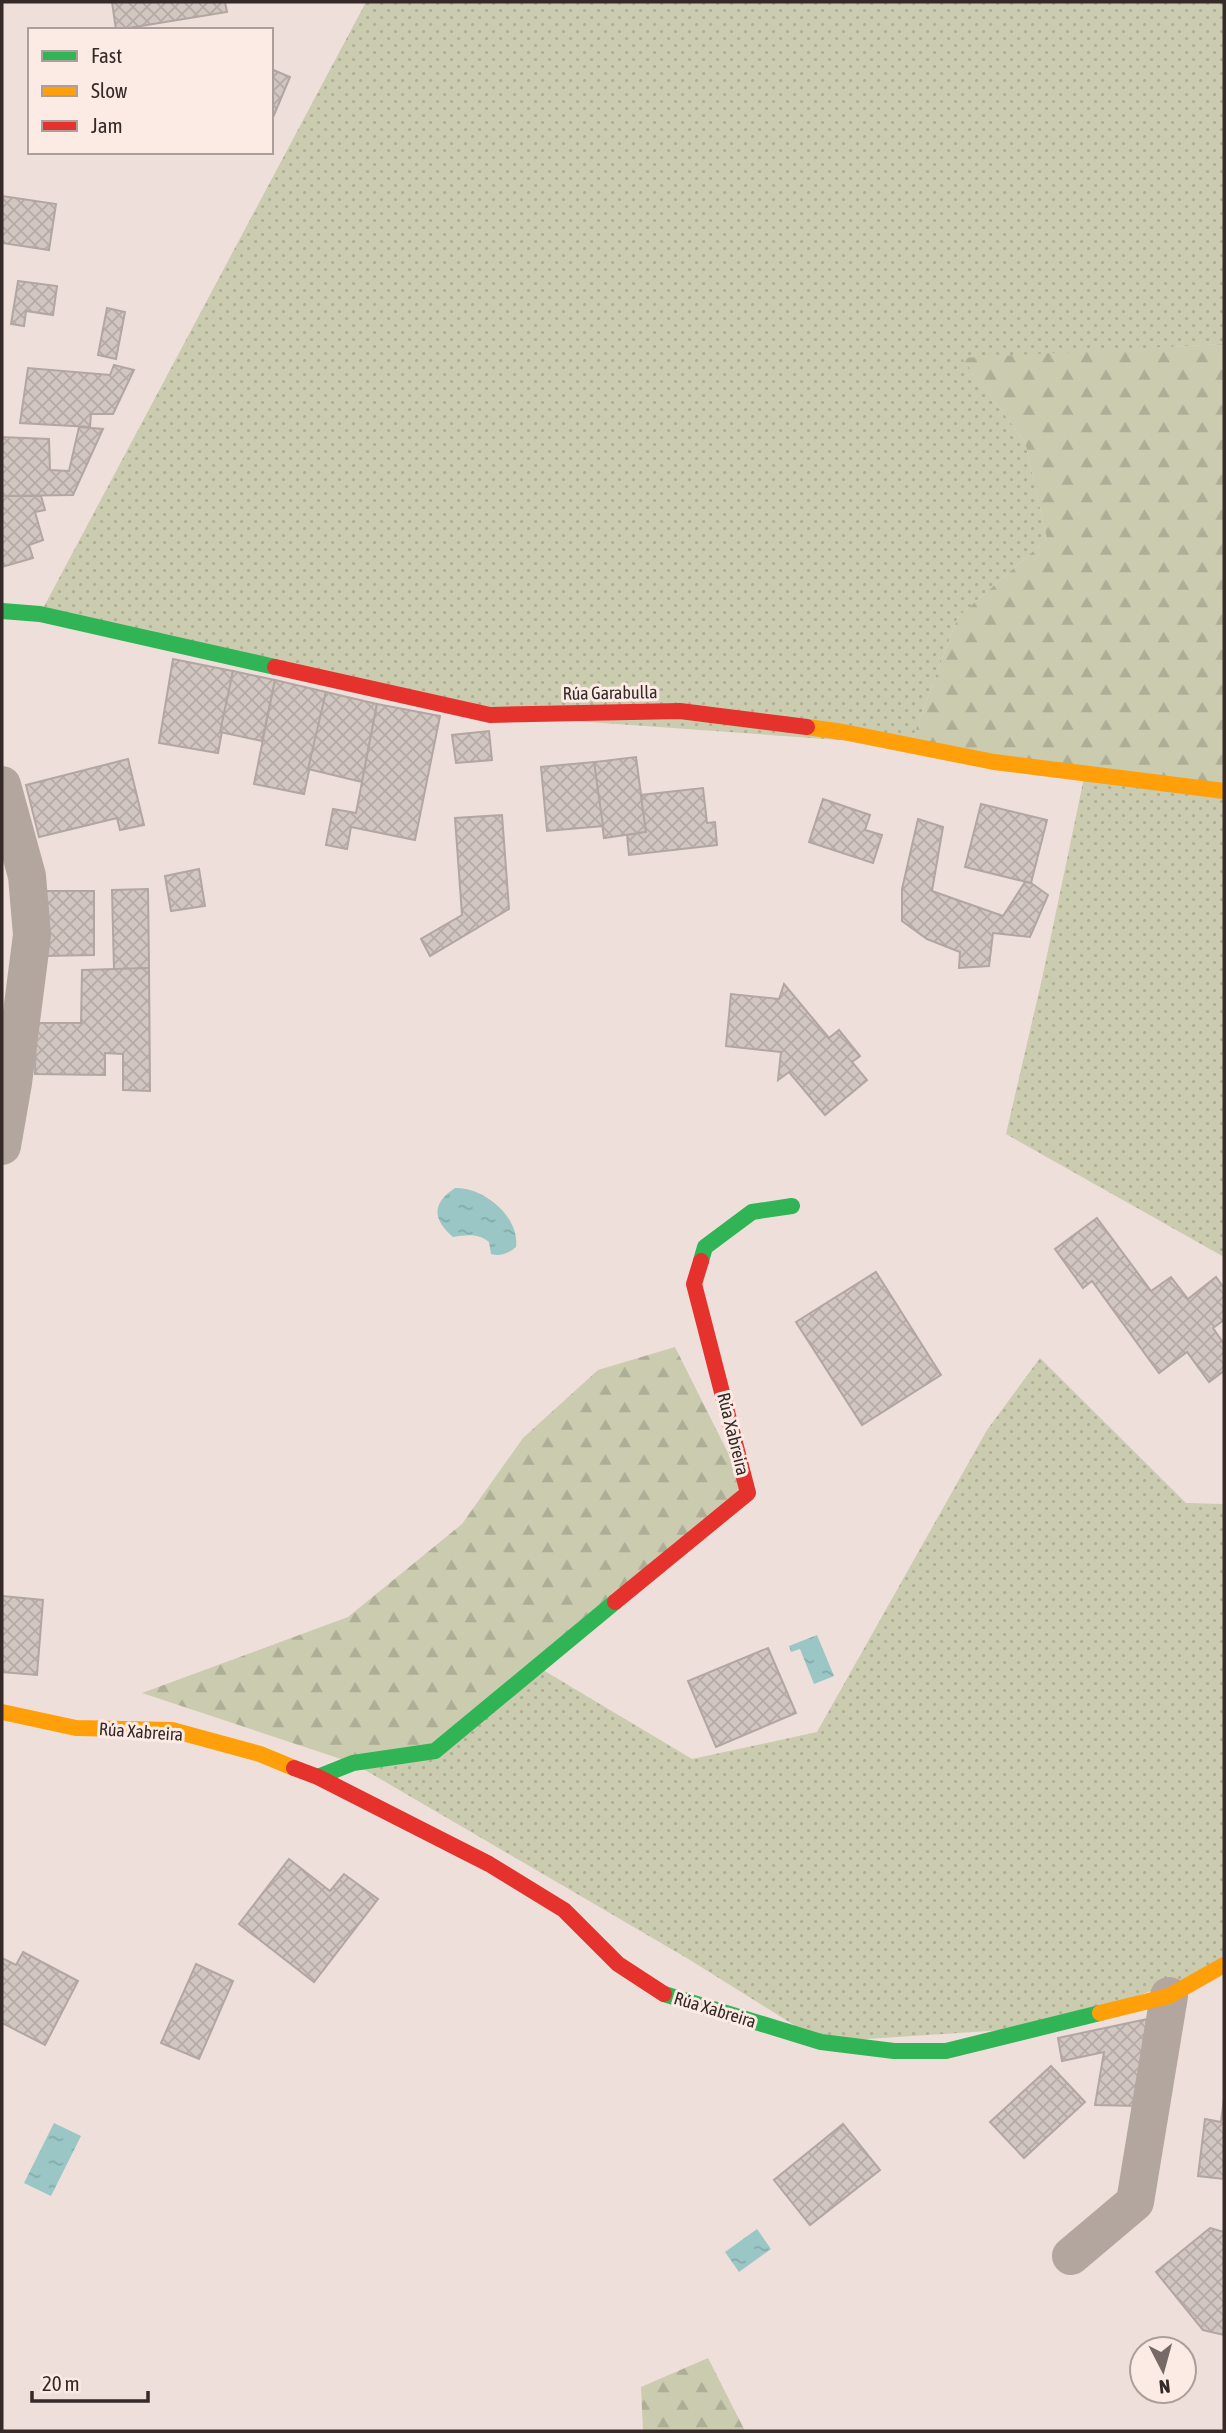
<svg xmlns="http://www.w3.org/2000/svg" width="1226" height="2433" font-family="'Asap Condensed',sans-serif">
<defs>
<pattern id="grass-dots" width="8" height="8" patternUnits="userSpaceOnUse" patternTransform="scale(1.75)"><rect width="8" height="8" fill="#cacbaf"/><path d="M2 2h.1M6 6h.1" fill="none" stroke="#aeae97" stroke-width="1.8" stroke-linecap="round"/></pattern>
<pattern id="forest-firs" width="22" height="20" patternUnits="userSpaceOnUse" patternTransform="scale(1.75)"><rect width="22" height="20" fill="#cacbaf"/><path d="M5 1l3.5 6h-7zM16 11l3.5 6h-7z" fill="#aeae97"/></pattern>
<pattern id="water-ripples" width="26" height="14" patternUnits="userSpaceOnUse" patternTransform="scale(1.75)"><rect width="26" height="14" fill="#9ac6c6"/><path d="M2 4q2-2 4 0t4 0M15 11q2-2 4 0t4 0" fill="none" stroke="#85aaaa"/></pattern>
<pattern id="building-cross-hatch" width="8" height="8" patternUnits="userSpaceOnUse" patternTransform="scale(1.75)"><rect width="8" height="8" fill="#d2c6c1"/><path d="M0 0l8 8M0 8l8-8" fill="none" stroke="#b5aaa6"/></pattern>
</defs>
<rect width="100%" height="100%" fill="#efdfda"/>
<g fill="url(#grass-dots)">
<polygon points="366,2 1224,2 1224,344 963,359 1025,442 1047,539 958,617 910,745 490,715 40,614"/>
<polygon points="1085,773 1224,791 1224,1257 1006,1134 1042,979"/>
<polygon points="1040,1358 1186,1503 1224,1504 1224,1965 1050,2027 821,2042 690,1960 353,1763 538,1667 692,1759 817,1732 987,1430"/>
</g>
<g fill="url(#forest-firs)">
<polygon points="1224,344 1224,791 910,745 958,617 1047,539 1025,442 962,358"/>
<polygon points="675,1347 748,1493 435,1751 353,1763 142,1693 348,1617 462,1524 523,1438 598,1370"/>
<polygon points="708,2358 745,2431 643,2431 641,2387"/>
</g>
<g fill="url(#water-ripples)">
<path d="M 455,1188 C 484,1187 520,1217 516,1247 C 509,1253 500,1257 491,1254 L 489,1242 C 478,1233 466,1235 453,1237 C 432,1219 432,1203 455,1188 Z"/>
<polygon points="817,1635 834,1676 814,1684 800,1649 791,1652 789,1646"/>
<polygon points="54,2123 81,2136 51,2196 24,2183"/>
<polygon points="757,2229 771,2249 739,2272 725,2252"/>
</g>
<g fill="url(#building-cross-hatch)" stroke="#b2a6a2" stroke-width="2">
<polygon points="112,2 225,2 227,12 116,30"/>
<polygon points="271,69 290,77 271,122"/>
<polygon points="2,196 56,204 49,250 2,243"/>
<polygon points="18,281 57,286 53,315 26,311 24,326 11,324"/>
<polygon points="107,308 125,312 116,359 98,355"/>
<polygon points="114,365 134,370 113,414 91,414 90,427 20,423 28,368 110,375"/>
<polygon points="79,427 103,429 73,495 2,496 2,437 49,439 50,470 69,471"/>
<polygon points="2,496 41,496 45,510 35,512 43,540 29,545 33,558 2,567"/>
<polygon points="173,659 233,671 218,753 159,743"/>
<polygon points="233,671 275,680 262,741 220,732"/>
<polygon points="275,680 326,692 304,794 254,784"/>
<polygon points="326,692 377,704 362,782 308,769"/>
<polygon points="377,704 440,716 415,840 351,827 347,849 326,845 333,809 356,813"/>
<polygon points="489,731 492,760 456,763 452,735"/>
<polygon points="636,757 646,832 604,838 594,762"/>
<polygon points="128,759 144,825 120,830 117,818 39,837 26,785"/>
<polygon points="594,762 603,826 547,831 541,767"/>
<polygon points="703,788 707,823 715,822 717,845 629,855 627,835 646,832 641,795"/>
<polygon points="823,799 870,815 865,830 882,835 873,863 809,842"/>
<polygon points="981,804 1047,820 1031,883 965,867"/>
<polygon points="502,815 509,909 430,956 421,939 462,915 455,818"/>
<polygon points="918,819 943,827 932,891 1003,916 1025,882 1031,883 1048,895 1030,937 993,933 989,966 959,968 960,952 927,939 902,921 902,889"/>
<polygon points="199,869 205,906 171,911 165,876"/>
<polygon points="148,889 149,968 114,970 112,890"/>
<polygon points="44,891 94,891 94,955 45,956"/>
<polygon points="149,968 150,1091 123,1090 123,1054 105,1053 105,1075 35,1074 36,1023 81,1023 82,970"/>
<polygon points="784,984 829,1038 839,1030 860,1056 852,1062 867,1080 825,1115 789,1072 778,1080 781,1052 726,1046 731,994 779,999"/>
<polygon points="1097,1218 1151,1291 1171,1277 1188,1299 1216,1277 1224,1288 1224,1320 1213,1328 1224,1344 1224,1371 1209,1382 1187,1352 1159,1373 1092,1281 1083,1288 1055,1249"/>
<polygon points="876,1272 941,1375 862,1425 796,1322"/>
<polygon points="2,1596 43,1600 37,1675 2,1672"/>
<polygon points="768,1648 796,1713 716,1747 688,1681"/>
<polygon points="289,1859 330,1891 344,1874 378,1899 314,1982 239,1924"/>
<polygon points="23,1952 78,1981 45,2045 2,2023 2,1958 16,1965"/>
<polygon points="196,1964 233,1981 199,2059 161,2043"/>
<polygon points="1147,2019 1137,2106 1095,2105 1104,2052 1062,2061 1058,2038"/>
<polygon points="1051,2066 1085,2102 1024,2158 990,2122"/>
<polygon points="1224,2099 1224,2179 1198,2176 1205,2119 1221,2122"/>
<polygon points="843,2124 880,2170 810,2225 774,2180"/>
<polygon points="1210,2228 1224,2232 1224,2335 1203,2330 1156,2272"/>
</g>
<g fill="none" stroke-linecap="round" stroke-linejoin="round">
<g stroke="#b3a69e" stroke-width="38">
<polyline points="2,785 27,876 32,935 13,1083 2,1146"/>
<polyline points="1071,2256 1135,2202 1169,1996"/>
</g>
<g stroke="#30b455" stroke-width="16">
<polyline points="2,611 40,614 275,667"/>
<polyline points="701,1261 705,1247 752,1212 792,1206"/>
<polyline points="318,1777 353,1763 435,1751 615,1602"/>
<polyline points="664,1994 821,2042 894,2051 946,2051 1100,2013"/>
</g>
<g stroke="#ff9f0a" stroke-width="16">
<polyline points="807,727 843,732 994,762 1224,791"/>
<polyline points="2,1712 76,1728 172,1730 260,1754 294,1768"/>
<polyline points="1100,2013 1169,1996 1224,1965"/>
</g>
<g stroke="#e5322d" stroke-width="16">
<polyline points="275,667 490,715 680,711 807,727"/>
<polyline points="615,1602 748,1493 694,1284 701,1261"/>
<polyline points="294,1768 318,1777 489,1864 564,1910 618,1964 664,1994"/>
</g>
</g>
<g text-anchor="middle" stroke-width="6" stroke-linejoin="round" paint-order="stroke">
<g font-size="18" fill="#352a27" stroke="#fcebe5">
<text transform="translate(610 693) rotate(-1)" y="6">Rúa Garabulla</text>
<text transform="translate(733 1434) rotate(76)" y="6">Rúa Xabreira</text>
<text transform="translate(141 1732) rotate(4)" y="6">Rúa Xabreira</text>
<text transform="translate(715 2010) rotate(17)" y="6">Rúa Xabreira</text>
</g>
</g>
<rect width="1226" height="2433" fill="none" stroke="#352a27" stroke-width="7"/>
<rect x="28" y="28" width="245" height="126" fill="#fcebe5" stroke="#ac9e99" stroke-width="2"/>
<rect x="42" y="51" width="35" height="10" fill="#30b455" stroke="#ac9e99" stroke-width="2"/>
<text x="91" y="63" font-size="21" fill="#352a27">Fast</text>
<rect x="42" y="86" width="35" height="10" fill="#ff9f0a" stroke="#ac9e99" stroke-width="2"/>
<text x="91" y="98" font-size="21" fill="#352a27">Slow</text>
<rect x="42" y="121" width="35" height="10" fill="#e5322d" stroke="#ac9e99" stroke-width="2"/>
<text x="91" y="133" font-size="21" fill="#352a27">Jam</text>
<g transform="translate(1163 2370) rotate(174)"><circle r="33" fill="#fcebe5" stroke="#ac9e99" stroke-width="2"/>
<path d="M0-5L12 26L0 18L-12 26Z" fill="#766966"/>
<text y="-10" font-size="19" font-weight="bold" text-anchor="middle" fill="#352a27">N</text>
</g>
<path d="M32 2391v10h116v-10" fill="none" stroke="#352a27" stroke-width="3.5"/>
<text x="42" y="2391" font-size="21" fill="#352a27" stroke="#fcebe5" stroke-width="5" paint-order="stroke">20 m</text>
</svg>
